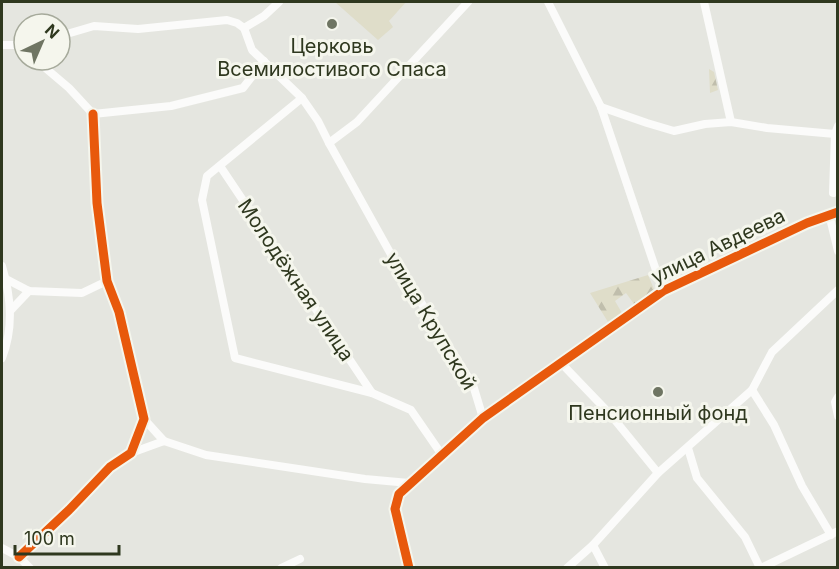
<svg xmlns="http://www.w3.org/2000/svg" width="839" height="569" font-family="Inter,sans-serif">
<defs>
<pattern id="forest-firs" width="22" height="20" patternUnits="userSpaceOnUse" patternTransform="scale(1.5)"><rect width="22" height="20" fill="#dfddc9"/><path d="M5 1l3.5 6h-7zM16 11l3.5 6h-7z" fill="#c0beac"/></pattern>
</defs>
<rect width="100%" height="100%" fill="#e5e6e0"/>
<g fill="url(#forest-firs)">
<polygon points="709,69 714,72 718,90 710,93"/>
<polygon points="648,275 654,289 634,304 626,293 615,301 622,313 608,322 590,293"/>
</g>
<polygon fill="#dfddc9" points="335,2 406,2 389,21 393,27 378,40"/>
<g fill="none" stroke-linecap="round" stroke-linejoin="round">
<g stroke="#fbfbfa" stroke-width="8">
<polyline points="548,2 601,107 663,291"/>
<polyline points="704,2 731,122"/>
<polyline points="244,28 252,50 302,98 318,121 329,143 393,258 473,385 483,418"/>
<polyline points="244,28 264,16 279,2"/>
<polyline points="60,36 94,26 138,29 227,20 237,23 244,28"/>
<polyline points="2,45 24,45"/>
<polyline points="36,60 69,88 93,114 171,106 243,88 264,61"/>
<polyline points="302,98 207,176 202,200 235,358 372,393"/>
<polyline points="601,107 647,123 674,131 705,124 731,122 767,128 835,134"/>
<polyline points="329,143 357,122 468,2"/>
<polyline points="220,166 372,393 411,410 442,455"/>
<polyline points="833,193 835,134 838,126"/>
<polyline points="829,214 838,251"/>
<path d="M 2,266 C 11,297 14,327 2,358"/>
<polyline points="6,279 29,291 82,293 107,281"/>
<polyline points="11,310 29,291"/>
<polyline points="561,363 610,414 658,473"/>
<polyline points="752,390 774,425 802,486 831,535"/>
<polyline points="838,397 835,402 838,416"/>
<polyline points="144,419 164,441"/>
<polyline points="688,448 697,478 745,537 760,568"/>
<polyline points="131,453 164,441 206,455 365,479 409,483"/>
<polyline points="593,545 605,568"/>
<polyline points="2,548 19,557 30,568"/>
<polyline points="19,557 69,510 110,467 131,453 144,419 119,312 107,281 97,203 93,114"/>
<polyline points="281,568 300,559"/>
<polyline points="409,568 395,509 399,494 483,418 663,291 807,223 838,212"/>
<polyline points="567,568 593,545 658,473 752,390 772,352 838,290"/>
<polyline points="761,568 838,531"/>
</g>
<defs>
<g id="cycleway">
<polyline points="19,557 69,510 110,467 131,453 144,419 119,312 107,281 97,203 93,114"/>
<polyline points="409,568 395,509 399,494 483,418 663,291 807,223 838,212"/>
</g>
</defs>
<use href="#cycleway" stroke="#f5f6ed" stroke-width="13"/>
<use href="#cycleway" stroke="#e8590c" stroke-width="9"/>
</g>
<g fill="#6f7563" stroke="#f5f6ed" stroke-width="2">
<circle cx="332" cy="24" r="6"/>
<circle cx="658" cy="392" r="6"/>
</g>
<g text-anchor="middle" stroke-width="6" stroke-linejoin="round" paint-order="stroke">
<g font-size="20" fill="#2f381f" stroke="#f5f6ed">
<text x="332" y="53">Церковь<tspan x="332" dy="23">Всемилостивого Спаса</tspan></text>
<text x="658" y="420">Пенсионный фонд</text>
</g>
<g font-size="20" fill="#2f381f" stroke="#f5f6ed">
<text transform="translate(718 246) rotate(-26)" y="7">улица Авдеева</text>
<text transform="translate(296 280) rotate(56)" y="7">Молодёжная улица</text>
<text transform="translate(431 321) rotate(59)" y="7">улица Крупской</text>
</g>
</g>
<rect width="839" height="569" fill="none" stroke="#2f381f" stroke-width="6"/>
<g transform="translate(42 42) rotate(44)"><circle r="28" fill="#f5f6ed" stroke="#a6aa9b" stroke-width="1.5"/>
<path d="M0-4.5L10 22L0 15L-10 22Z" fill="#6f7563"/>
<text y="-9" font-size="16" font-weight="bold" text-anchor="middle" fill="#2f381f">N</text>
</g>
<path d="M15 545v9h104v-9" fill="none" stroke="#2f381f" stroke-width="3"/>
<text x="24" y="545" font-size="18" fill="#2f381f" stroke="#f5f6ed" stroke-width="4.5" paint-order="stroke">100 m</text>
</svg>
